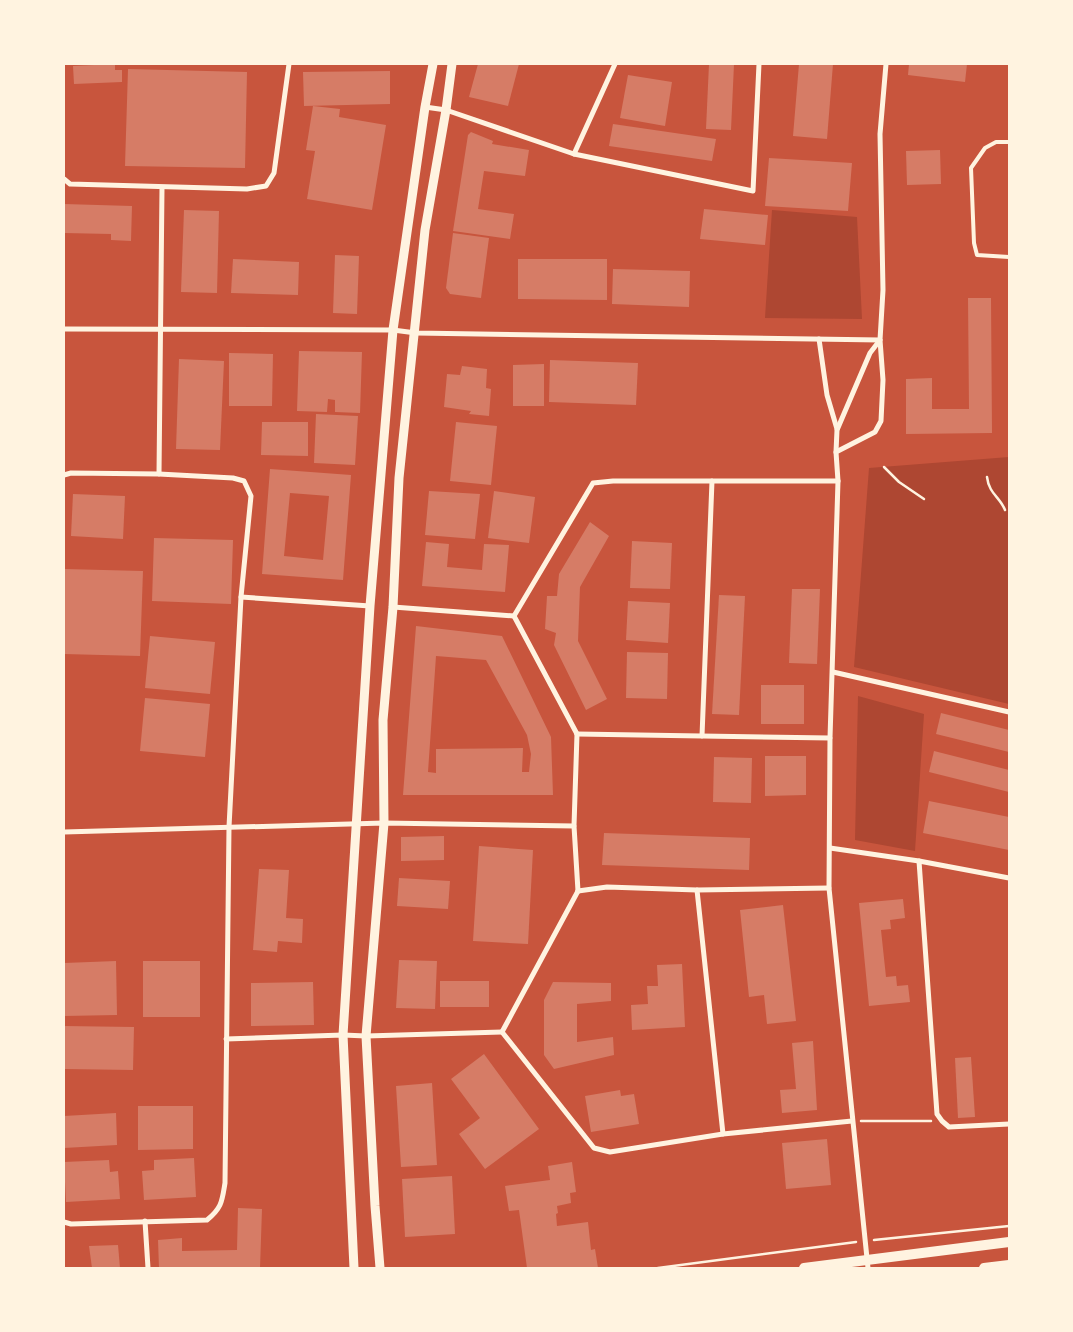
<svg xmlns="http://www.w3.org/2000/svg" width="1073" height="1332" font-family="'Space Grotesk',sans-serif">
<rect width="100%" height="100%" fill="#c8553d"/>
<g fill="#ae4732">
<polygon points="772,210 857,217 862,319 765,318"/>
<polygon points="1009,457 1009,704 854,667 869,468"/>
<polygon points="858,696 924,714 915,851 855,840"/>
</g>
<g fill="#d67c66" fill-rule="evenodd">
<polygon points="115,64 115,70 122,70 122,82 74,84 73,66"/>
<polygon points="478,64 519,64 508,106 469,97"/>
<polygon points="709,64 734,64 731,130 706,129"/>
<polygon points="799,64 833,64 827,139 793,136"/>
<polygon points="909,64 967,64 965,82 908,75"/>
<polygon points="128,69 247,72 245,168 125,166"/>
<polygon points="390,71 390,104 304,106 303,72"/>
<polygon points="628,75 672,82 665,126 620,118"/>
<polygon points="313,106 340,109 339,117 386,125 372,210 307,199 315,151 306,150"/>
<polygon points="613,124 716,139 712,161 609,146"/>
<polygon points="471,132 493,141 492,144 529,150 525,176 484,171 478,209 514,214 510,239 453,231 468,135"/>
<polygon points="940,150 941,184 907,185 906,151"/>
<polygon points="769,158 852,163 848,211 765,206"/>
<polygon points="64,204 132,206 131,241 111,240 111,234 64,233"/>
<polygon points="704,209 768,215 765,245 700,239"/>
<polygon points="184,210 219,211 217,293 181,292"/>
<polygon points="453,233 489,238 481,298 450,294 446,288"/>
<polygon points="335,255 359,256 357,314 333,313"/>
<polygon points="233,259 299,262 298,295 231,293"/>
<polygon points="518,259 607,259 607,300 518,299"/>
<polygon points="613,269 690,271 689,307 612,304"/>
<polygon points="968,298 991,298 992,433 906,434 906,379 932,378 932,409 969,409"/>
<polygon points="299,351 362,352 360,413 335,412 335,400 328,399 327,412 297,411"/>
<polygon points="229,353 273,354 272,406 229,406"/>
<polygon points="179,359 224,361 220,450 176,449"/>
<polygon points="550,360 638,363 636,405 549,402"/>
<polygon points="544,364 544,406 513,406 513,365"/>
<polygon points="462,366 487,369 486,388 491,389 489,416 469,414 471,411 444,407 447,374 460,375"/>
<polygon points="316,414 358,416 355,465 314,463"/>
<polygon points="262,422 308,422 308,456 261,455"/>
<polygon points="456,422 497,426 491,485 450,481"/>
<path d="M 270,469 L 351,475 L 343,580 L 262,574 ZM 290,493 L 329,496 L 323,560 L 284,556 Z"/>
<polygon points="429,491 480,494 475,539 425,535"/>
<polygon points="494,491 535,497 529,543 488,538"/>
<polygon points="73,494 125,496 123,539 71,536"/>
<polygon points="590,522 609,536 580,587 578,641 607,699 586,710 554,645 556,633 545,629 547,596 557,596 559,574"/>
<polygon points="154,538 233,540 231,604 152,601"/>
<polygon points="632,541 672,543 670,589 630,588"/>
<polygon points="426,542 449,544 447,567 482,570 484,544 509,545 505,592 422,586"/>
<polygon points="64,569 143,571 140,656 64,654"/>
<polygon points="792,589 820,589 817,664 789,663"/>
<polygon points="719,595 745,596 739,715 712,714"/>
<polygon points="628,601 670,603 668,643 626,640"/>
<path d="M 416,626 L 502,636 L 551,737 L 553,795 L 403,795 ZM 436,656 L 486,660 L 527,735 L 531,754 L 529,772 L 522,772 L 523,748 L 436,749 L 436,773 L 428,772 Z"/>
<polygon points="150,636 215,642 210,694 145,688"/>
<polygon points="627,652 668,653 667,699 626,698"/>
<rect x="761" y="685" width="43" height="39"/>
<polygon points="145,698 210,704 205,757 140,751"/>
<polygon points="941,713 1009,730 1009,752 936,734"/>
<polygon points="934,751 1009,770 1009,792 929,772"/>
<polygon points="765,756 806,756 806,795 765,796"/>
<polygon points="714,757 752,758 751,803 713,802"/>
<polygon points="929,801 1009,817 1009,850 923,833"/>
<polygon points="604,833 750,838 749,870 602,865"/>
<polygon points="444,836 444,860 401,861 401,837"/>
<polygon points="479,846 533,850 528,944 473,941"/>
<polygon points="259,869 289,870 286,918 303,919 302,943 278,941 277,952 253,950"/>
<polygon points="399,878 450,881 448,909 397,906"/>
<polygon points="903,899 905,918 890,920 891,929 881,930 886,977 896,976 897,986 908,985 910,1002 869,1006 859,903"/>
<polygon points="783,905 796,1021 767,1024 764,995 749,997 740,910"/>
<polygon points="399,960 437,961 435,1009 396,1008"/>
<polygon points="116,961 117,1015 64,1016 64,963"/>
<rect x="143" y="961" width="57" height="56"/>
<polygon points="682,964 685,1027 632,1030 631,1005 648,1004 647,986 658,986 657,965"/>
<rect x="440" y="981" width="49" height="26"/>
<polygon points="313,982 314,1025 251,1026 251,983"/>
<polygon points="553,982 611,983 611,1001 577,1004 577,1042 613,1037 614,1055 554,1069 544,1055 544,1000"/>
<polygon points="64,1026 134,1027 133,1070 64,1069"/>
<polygon points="813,1041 817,1110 782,1113 780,1090 796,1089 792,1043"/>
<polygon points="484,1054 539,1129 485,1169 459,1134 480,1118 451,1079"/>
<polygon points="971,1057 975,1117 958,1118 955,1058"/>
<polygon points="432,1083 437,1165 401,1167 396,1086"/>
<polygon points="620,1090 621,1096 634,1094 639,1124 591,1132 585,1096"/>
<polygon points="138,1106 193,1106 193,1149 138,1150"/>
<polygon points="116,1113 117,1145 64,1148 64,1116"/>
<polygon points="827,1139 831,1185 786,1189 782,1143"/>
<polygon points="194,1158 196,1197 144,1200 142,1171 154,1170 154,1160"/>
<polygon points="109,1160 110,1172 118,1171 120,1199 66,1202 64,1162"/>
<polygon points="572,1162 576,1192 570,1193 571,1203 557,1206 558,1213 556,1214 557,1226 588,1222 591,1250 595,1249 598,1268 527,1268 519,1210 509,1211 505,1186 550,1180 548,1166"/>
<polygon points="452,1176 455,1234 405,1237 402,1179"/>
<polygon points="238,1208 262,1209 260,1268 159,1268 158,1240 182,1238 182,1251 237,1250"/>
<polygon points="118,1245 120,1268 92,1268 89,1246"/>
</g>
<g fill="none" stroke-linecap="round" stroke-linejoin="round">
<g stroke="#fff3e0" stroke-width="2.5">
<polyline points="884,467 899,482 924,499"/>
<path d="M 987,477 C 989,494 1000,497 1005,510"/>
<polyline points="861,1121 931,1121"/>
<polyline points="874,1240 1009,1226"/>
<polyline points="658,1268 856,1242"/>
</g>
<polyline stroke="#fff3e0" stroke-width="4" points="1009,142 996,142 985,148 971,168 974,243 977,255 1009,257"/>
<g stroke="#fff3e0" stroke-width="5">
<polyline points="425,107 446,110 574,154 753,191 759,64"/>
<polyline points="574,154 615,64"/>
<polyline points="64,179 70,184 247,189 266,186 274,173 289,64"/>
<polyline points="64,329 393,330 416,333 880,340"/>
<polyline points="819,339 827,395 837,429"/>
<polyline points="836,452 837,430 870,353 880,340"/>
<polyline points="159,474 162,188"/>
<path d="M 64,475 L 71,473 L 159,474 L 233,478 L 244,481 L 251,496 L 241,597 L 229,827 L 225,1183 C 222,1201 222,1208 207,1220 L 71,1224 L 64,1222"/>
<polyline points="241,597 370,606"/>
<polyline points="393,607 514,616 593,483 613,481 838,481"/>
<polyline points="514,616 577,734"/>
<polyline points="833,672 1009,712"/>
<polyline points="577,734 830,738"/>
<polyline points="577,734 574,826 578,891"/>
<polyline points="702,736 712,481"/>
<polyline points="64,832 384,823 574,826"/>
<polyline points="830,848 919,861 1009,878"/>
<polyline points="919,861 937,1114 942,1121 949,1127 1009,1124"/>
<polyline points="697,890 723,1134"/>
<polyline points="578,891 502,1032 594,1148 610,1152 723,1134 852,1121"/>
<polyline points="578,891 607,887 697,890 829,888"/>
<polyline points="226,1039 343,1035 366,1036 502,1032"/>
<polyline points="145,1221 148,1268"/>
<polyline points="868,1268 829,888 830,738 838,481 836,452 875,432 881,421 883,380 880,340 883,290 880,134 886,64"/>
</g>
<g stroke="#fff3e0" stroke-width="9">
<polyline points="354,1268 343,1035 370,606 393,330 425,107 433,64"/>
<polyline points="380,1268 375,1206 366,1036 384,823 383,720 393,607 399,478 425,230 446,110 452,64"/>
</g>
<g stroke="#fff3e0" stroke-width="10">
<polyline points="804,1268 1009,1242"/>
<polyline points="984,1268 1009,1265"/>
</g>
</g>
<rect width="1073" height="1332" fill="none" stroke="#fff3e0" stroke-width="130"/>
</svg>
